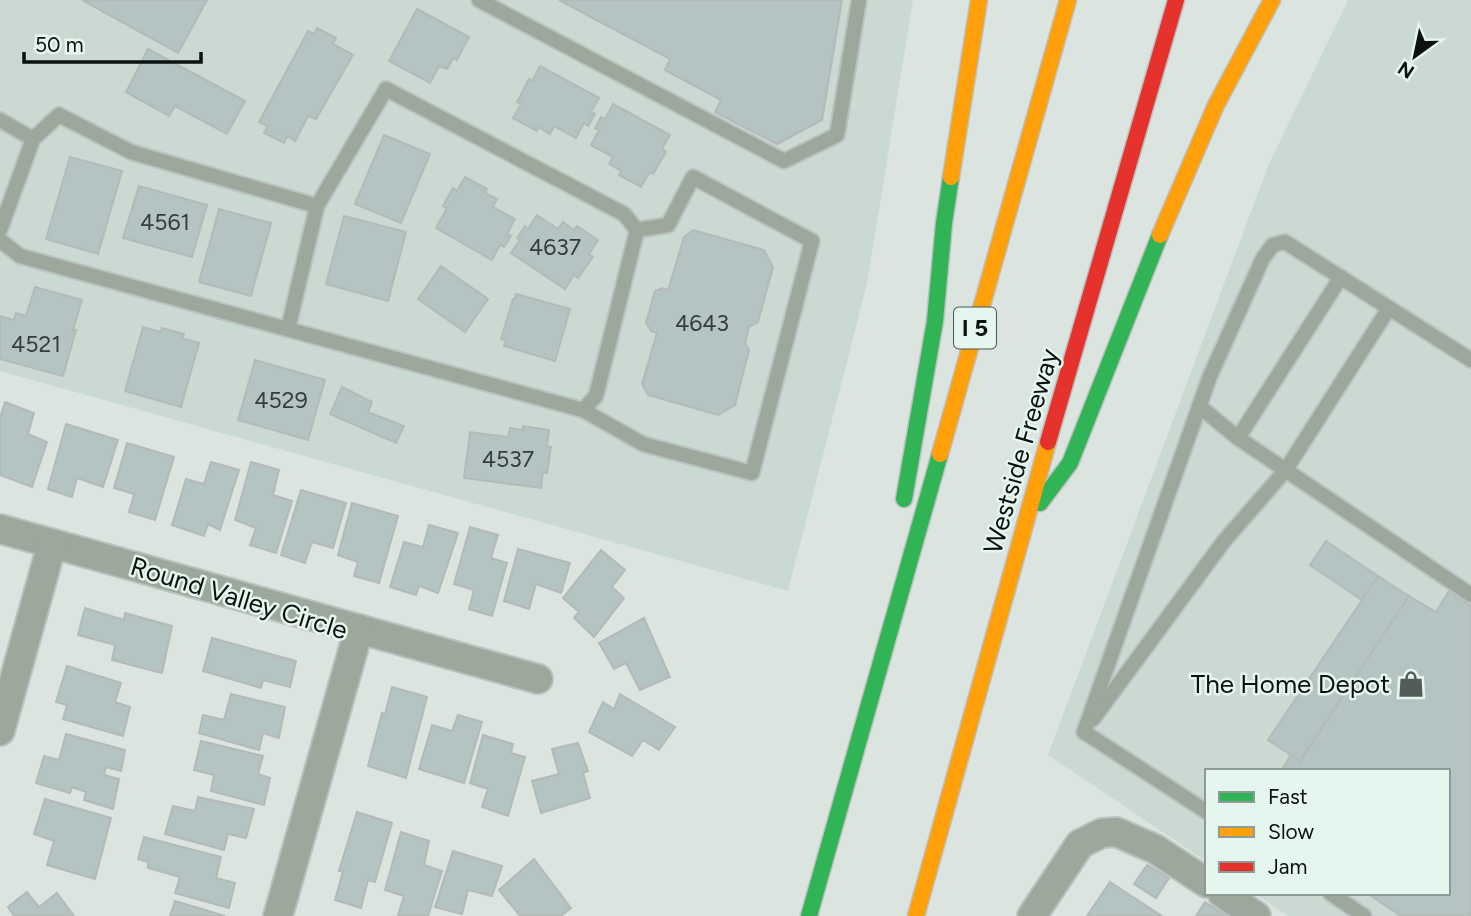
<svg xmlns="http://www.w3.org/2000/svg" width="1471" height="916" font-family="Figtree,sans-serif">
<rect width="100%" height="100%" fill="#dce4e0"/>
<g fill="#cadad2">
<polygon points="0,0 913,0 867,284 788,591 0,371"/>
<polygon points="1348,0 1471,0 1471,916 1288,916 1254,893 1448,893 1448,771 1207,771 1207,862 1048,755 1268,166"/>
</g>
<g fill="#b3c4c2" stroke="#b3bab8" stroke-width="2">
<polygon points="82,0 207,0 178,53"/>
<polygon points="559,0 842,0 822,120 777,144 715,112 721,100 665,70 670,59"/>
<polygon points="417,9 469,37 457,60 453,58 447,69 439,66 430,83 389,61"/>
<polygon points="317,28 336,38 333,44 353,55 316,119 308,116 295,141 287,136 284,143 264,133 268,126 259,122 308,31 314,34"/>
<polygon points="148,49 245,101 227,134 175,106 169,116 126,92"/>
<polygon points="540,66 599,98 591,112 595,114 588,126 584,123 576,138 554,126 550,134 538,127 537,131 513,118 521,104 517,102 529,79 532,81"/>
<polygon points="613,104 670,135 662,149 666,152 653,174 650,172 641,187 619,175 621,171 609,164 613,157 591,145 599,130 595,128 601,117 605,119"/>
<polygon points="384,135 430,154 401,223 355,204"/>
<polygon points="70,157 122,171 98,254 46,239"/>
<polygon points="465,177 487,189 485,193 497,199 493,207 515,219 507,234 511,236 504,247 500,245 492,260 436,228 447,208 443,206 453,188 457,191"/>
<polygon points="139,186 207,205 192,257 123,238"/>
<polygon points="219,209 271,223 251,296 199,282"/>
<polygon points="537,215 558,229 563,222 574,230 577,226 598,240 589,254 593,257 578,278 574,275 565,289 511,253 520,240 517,238 525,226 528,229"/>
<polygon points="344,216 406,232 388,301 326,284"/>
<polygon points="693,230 764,250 773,267 758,322 749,327 745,343 749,350 735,405 718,415 648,395 642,384 657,333 651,331 646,323 655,291 663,288 668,290 684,237"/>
<polygon points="441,266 488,299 465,332 418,299"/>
<polygon points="35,287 82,300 73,330 76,330 63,376 0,359 0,316 14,320 16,313 26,316"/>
<polygon points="516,294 570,309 555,361 504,346 506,340 501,339 513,299 515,299"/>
<polygon points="143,327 161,332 162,328 184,334 182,338 199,343 181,407 125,391"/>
<polygon points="255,360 325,380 308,440 238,420"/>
<polygon points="342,387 372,402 368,412 404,426 396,443 330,414"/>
<polygon points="5,402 34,413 28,434 47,442 32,487 0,475 0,418"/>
<polygon points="66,424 118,440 103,487 77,478 72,497 48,489"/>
<polygon points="523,426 549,430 547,446 551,447 547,473 543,472 541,488 464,478 470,432 508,437 510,428 523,430"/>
<polygon points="127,443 174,457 155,520 129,512 134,494 114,488"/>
<polygon points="211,462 239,470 220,530 208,524 204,536 172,525 186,479 204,484"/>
<polygon points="251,462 279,470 273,495 292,501 276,553 250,545 256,528 235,520"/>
<polygon points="301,490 346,503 333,548 312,542 305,563 281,555"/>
<polygon points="352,503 398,516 379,583 354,576 358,562 338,555"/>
<polygon points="429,525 458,533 438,593 419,586 416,595 390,587 404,542 423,547"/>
<polygon points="470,527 498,535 491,558 507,563 492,616 469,609 474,590 454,584"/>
<polygon points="1326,541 1378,576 1362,600 1310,565"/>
<polygon points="518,549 570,563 561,593 536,584 529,609 504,601"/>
<polygon points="601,550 625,570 612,587 624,598 594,637 574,618 579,612 563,598"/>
<polygon points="1378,576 1409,596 1300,761 1268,740"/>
<polygon points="1449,591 1471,606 1471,916 1401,916 1367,893 1448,893 1448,771 1281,771 1291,755 1300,761 1409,596 1436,612"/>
<polygon points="85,608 124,620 125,613 172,626 162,673 112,660 115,645 78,635"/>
<polygon points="644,618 670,677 640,690 626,663 614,669 599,643"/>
<polygon points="212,638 296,661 290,687 263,680 261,688 203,671"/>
<polygon points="67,666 121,683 115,702 130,707 123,736 63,719 67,705 56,702"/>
<polygon points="392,687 427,697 406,778 368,766 382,713 385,714"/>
<polygon points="231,694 285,707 279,738 263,733 259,750 199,733 203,715 224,720"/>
<polygon points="620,694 675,727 659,750 643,740 632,756 589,732 603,702 614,709"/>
<polygon points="458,715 482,722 464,783 419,769 432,725 452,731"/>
<polygon points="66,734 125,750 121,771 106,767 104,775 119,779 113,809 84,800 86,792 72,787 70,793 36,783 44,756 59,760"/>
<polygon points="483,735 513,744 511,753 525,757 508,816 482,807 488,789 470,783"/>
<polygon points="201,741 263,756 258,774 270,778 264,805 211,791 214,775 194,770"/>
<polygon points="578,743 588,771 583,773 590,798 541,813 532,781 559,774 552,749"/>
<polygon points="198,797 254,809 246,838 228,834 224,850 165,834 173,806 195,811"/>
<polygon points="45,799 111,818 95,879 47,865 54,841 34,834"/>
<polygon points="357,812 392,823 375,882 368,880 361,908 335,900 343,871 339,871"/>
<polygon points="401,832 429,841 424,865 442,871 428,916 398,915 404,896 385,890"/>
<polygon points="144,837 221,857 216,878 235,883 229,908 175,893 180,877 148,868 148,862 138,859"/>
<polygon points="453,851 502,866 492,896 468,890 462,914 435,907"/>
<polygon points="534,859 571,908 561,916 520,916 499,890"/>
<polygon points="1147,865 1169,878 1156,898 1134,884"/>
<polygon points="1110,882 1162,916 1087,916"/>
<polygon points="27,892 39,907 57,893 74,916 14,916 8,907"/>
<polygon points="175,901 225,916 170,916"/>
<polygon points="1205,902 1226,916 1196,916"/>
</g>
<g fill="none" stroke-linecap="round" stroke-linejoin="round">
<defs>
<g id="lane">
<polyline points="479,0 784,161 837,135 859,0"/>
<polyline points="0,120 33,139"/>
<polyline points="0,230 33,139 59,115 131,152 317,206 386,89 624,214 637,230 596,396 583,410 20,256 0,240"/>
<polyline points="288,329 317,206"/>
<polyline points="1199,406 1238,438 1471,595"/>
<polyline points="583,410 643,444 752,473 812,241 693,177 668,225 637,230"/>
<polyline points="1238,438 1341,277"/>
<polyline points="1093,719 1224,541 1285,471 1389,308"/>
<polyline points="1207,812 1084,732 1210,376 1263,258 1273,245 1285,242 1471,360"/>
<polyline points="1330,893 1364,916"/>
</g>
<g id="street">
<polyline points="0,529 538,679"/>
<polyline points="0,731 52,544"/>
<polyline points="1222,893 1256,916"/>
<polyline points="278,916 359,629"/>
<polyline points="1032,916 1080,844 1102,833 1116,832 1155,849 1207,883"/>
</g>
<g id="fast">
<polyline points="904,499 935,321 944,223 951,177"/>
<polyline points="1040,503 1070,463 1160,235"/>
<polyline points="809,916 940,454"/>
</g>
<g id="slow">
<polyline points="951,177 979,0"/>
<polyline points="1160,235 1216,105 1272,0"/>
<polyline points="940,454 1068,0"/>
<polyline points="916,916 1048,442"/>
</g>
<polyline id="jam" points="1048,442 1176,0"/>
</defs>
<use href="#lane" stroke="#bbc1bf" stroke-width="18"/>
<use href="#street" stroke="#bbc1bf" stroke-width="32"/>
<use href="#fast" stroke="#bbc1bf" stroke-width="19"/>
<use href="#slow" stroke="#bbc1bf" stroke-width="19"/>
<use href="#jam" stroke="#bbc1bf" stroke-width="19"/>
<use href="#lane" stroke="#9da89d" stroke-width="14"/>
<use href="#street" stroke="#9da89d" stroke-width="28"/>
<use href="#fast" stroke="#30b455" stroke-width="16"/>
<use href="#slow" stroke="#ff9f0a" stroke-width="16"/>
<use href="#jam" stroke="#e5322d" stroke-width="16"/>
</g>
<defs>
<symbol id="shop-bare" viewBox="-9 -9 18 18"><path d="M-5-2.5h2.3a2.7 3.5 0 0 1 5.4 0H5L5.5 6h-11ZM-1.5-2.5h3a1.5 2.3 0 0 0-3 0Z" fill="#545b58" stroke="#e5f6ee" stroke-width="2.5" paint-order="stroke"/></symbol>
</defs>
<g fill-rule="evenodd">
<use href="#shop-bare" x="1392" y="665" width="38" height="38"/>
</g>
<g text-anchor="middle" stroke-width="5" stroke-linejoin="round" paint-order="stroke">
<g font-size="23" fill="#353e3c">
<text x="165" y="230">4561</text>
<text x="555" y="255">4637</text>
<text x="702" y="331">4643</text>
<text x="36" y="352">4521</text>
<text x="281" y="408">4529</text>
<text x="508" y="467">4537</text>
</g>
<rect fill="#e5f6ee" stroke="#4c5652" stroke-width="2" x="954" y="307.5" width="42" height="41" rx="5"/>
<g font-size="24" font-weight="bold" fill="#0b110f">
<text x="975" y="336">I 5</text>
</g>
<g font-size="26" fill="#0b110f" stroke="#e5f6ee">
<text transform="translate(1021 451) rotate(-74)" y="9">Westside Freeway</text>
<text transform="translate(239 598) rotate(17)" y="9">Round Valley Circle</text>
</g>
<g font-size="26" fill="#0b110f" stroke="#e5f6ee" text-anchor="end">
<text x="1390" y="693">The Home Depot</text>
</g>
</g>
<rect x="1205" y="769" width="245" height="126" fill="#e5f6ee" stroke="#8e9a95" stroke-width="2"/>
<rect x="1219" y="792" width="35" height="10" fill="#30b455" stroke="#8e9a95" stroke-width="2"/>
<text x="1268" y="804" font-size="21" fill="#0b110f">Fast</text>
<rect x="1219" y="827" width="35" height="10" fill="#ff9f0a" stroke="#8e9a95" stroke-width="2"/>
<text x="1268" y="839" font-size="21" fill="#0b110f">Slow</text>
<rect x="1219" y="862" width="35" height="10" fill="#e5322d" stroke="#8e9a95" stroke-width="2"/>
<text x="1268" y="874" font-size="21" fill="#0b110f">Jam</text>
<g transform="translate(1415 56) rotate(213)" stroke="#e5f6ee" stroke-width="5" paint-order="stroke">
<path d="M0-5L12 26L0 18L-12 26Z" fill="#0b110f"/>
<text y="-10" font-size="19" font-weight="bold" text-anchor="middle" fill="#0b110f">N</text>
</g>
<path d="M24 52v10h177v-10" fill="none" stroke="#0b110f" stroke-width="3.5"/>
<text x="35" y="52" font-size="21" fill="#0b110f" stroke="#e5f6ee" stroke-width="5" paint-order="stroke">50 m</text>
</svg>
